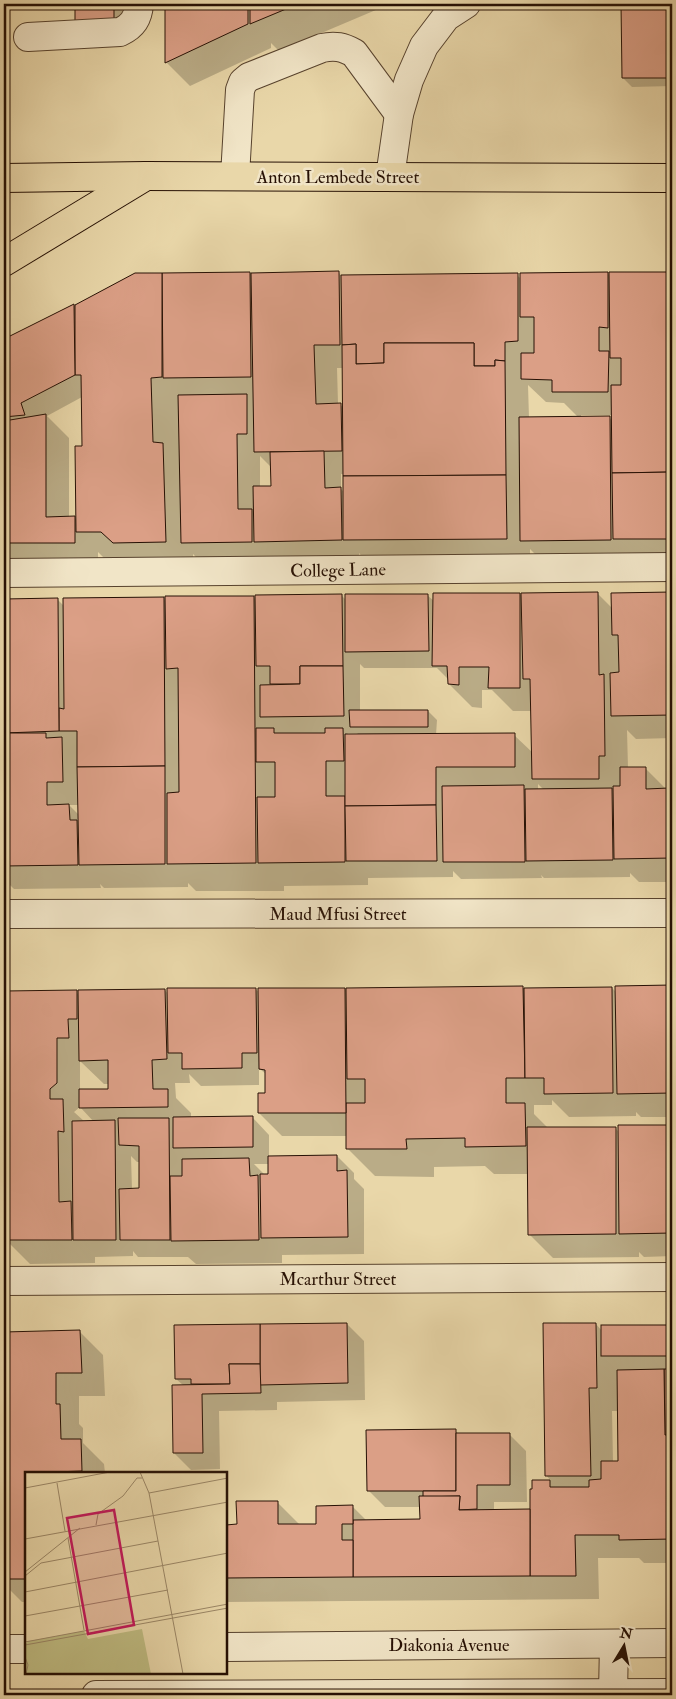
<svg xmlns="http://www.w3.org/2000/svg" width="676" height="1699" font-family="'IM FELL Double Pica',serif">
<rect width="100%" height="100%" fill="#e9d7a9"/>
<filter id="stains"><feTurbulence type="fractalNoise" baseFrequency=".004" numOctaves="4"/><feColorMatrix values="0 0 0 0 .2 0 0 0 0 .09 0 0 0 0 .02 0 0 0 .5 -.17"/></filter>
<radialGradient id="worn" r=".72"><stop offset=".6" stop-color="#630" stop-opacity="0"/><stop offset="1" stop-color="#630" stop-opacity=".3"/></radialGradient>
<g fill="#0003" fill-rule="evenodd">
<polygon points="76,4 122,4 122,32 76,24"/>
<polygon points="166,4 390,4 279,51 271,43 271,48 190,86 167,63"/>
<polygon points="622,4 672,4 672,86 632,87 623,78"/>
<path d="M 338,272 L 342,276 L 517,275 L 521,279 L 607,273 L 610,276 L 610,274 L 672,273 L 672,555 L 545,564 L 530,549 L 530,562 L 368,563 L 359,553 L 359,557 L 205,566 L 193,554 L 193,570 L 106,560 L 98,552 L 98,566 L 4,559 L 4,340 L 74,305 L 76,308 L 161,275 L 164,277 L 164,274 ZM 337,368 L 343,368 L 343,407 L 338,404 ZM 528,385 L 546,402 L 564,403 L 579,418 L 529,418 ZM 82,397 L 84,447 L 77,520 L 74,517 L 69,517 L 69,438 L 47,416 ZM 581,415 L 612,415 L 612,421 L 609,417 L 581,418 ZM 260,456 L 272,468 L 272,487 L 260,488 ZM 341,474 L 344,474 L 344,492 L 341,489 Z"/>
<path d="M 597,593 L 613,609 L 613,594 L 672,593 L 672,738 L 636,739 L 627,730 L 628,768 L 645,768 L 667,790 L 671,790 L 670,770 L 672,770 L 672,882 L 639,882 L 630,873 L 630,877 L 544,878 L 541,875 L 542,878 L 461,879 L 453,871 L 453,877 L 368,878 L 368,885 L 284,886 L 284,891 L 196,891 L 188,883 L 188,887 L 104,888 L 100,884 L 101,888 L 14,889 L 4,879 L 4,600 L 57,599 L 64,606 L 163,598 L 166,602 L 253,597 L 256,600 L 342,596 L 346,600 L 427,595 L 434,601 L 434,594 L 521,595 ZM 360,664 L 364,668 L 437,668 L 449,680 L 449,684 L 472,707 L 482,708 L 482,690 L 492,690 L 513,711 L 532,711 L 533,753 L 514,735 L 436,735 L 437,720 L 428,711 L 360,711 ZM 347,733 L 357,733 L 360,736 L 350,736 ZM 538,784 L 544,790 L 538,790 ZM 69,805 L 79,805 L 80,816 Z"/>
<path d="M 672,986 L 672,1117 L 641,1117 L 636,1112 L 636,1116 L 569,1117 L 552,1100 L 552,1105 L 534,1105 L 534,1114 L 548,1128 L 615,1128 L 619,1132 L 619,1126 L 672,1126 L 672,1256 L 644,1257 L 639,1252 L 639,1257 L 553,1258 L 529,1234 L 529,1174 L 494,1174 L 485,1166 L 434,1167 L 434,1177 L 375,1176 L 347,1148 L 347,1136 L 282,1136 L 259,1113 L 266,1094 L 266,1074 L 261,1070 L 259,1070 L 259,1085 L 201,1086 L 189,1074 L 190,1083 L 175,1083 L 176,1098 L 191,1113 L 191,1118 L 252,1117 L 269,1135 L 269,1158 L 337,1156 L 354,1173 L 354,1179 L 364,1189 L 364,1254 L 282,1255 L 282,1263 L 196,1264 L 188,1257 L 138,1257 L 133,1251 L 133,1256 L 95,1257 L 95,1263 L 30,1264 L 6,1240 L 6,1230 L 4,1227 L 4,1195 L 5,1195 L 4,1016 L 76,992 L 79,995 L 165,990 L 168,994 L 255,989 L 260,993 L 345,989 L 348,992 L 523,987 L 524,989 L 612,988 L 616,992 L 616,987 ZM 80,1061 L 104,1084 L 109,1084 L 109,1090 L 80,1091 ZM 80,1107 L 94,1122 L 85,1122 L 74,1112 ZM 131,1156 L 137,1162 L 140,1162 L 140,1190 L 132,1190 ZM 254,1164 L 269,1164 L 270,1175 L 265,1175 Z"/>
<polygon points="347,1324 364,1341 365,1400 277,1402 277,1410 219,1411 220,1469 191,1470 174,1453 183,1385 176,1379"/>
<path d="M 596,1324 L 602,1331 L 602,1326 L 672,1326 L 672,1563 L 644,1563 L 639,1558 L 598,1558 L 599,1599 L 226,1602 L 226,1526 L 238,1526 L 277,1502 L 300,1525 L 317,1525 L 352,1506 L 367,1521 L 421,1520 L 421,1507 L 385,1507 L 368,1490 L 455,1431 L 459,1434 L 509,1434 L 526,1451 L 527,1502 L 494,1502 L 494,1511 L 531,1510 L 533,1481 L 551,1481 L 546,1475 ZM 612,1411 L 619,1411 L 619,1462 L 613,1462 Z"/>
<polygon points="80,1332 103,1355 105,1396 79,1396 79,1424 83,1428 83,1443 104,1464 105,1473 26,1473 26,1602 22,1602 4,1584 4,1333"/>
</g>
<g fill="#db9f86" stroke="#261004">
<rect x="75" y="4" width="39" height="20"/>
<polygon points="165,4 248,4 248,24 165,63"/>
<polygon points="250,4 298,4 250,24"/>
<polygon points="621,4 672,4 672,78 622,78"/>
<polygon points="339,271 340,345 314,345 316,404 341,403 342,451 254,452 251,273"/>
<polygon points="250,272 251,377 163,378 162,273"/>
<polygon points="608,272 608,328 599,327 599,351 609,351 608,392 552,392 552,380 521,379 521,353 534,353 534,317 520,317 520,273"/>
<polygon points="609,272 672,272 672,472 612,473 611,385 621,385 621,358 610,358"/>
<polygon points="135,273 162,273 162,377 151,378 153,442 163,443 166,542 113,543 101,532 76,532 75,446 82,446 81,375 75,375 75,305"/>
<polygon points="518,273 518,341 505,342 505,361 495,360 495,366 474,366 474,343 384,343 384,363 356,364 356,344 342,345 341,275"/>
<polygon points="74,304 75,375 21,403 25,415 4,417 4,339"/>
<polygon points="384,343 474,343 474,366 495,366 495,360 505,361 506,475 343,476 342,345 356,344 356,364 384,363"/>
<polygon points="247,394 247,434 237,434 238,509 252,509 252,542 181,543 178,395"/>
<polygon points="46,414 46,517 75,516 75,543 4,543 4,421"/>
<polygon points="610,416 611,540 520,541 519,417"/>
<polygon points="324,451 325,488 341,487 342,540 254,542 253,486 271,486 270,452"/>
<polygon points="672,472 672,539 613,539 612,473"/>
<polygon points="506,475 507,539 343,540 343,476"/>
<polygon points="598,592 599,675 604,674 605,756 599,756 599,779 532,779 530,679 523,679 521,593"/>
<polygon points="672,592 672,715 611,716 610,673 619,672 618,635 612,635 611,593"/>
<polygon points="433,593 520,593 520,688 488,688 489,667 459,667 459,685 448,684 447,666 432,666"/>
<polygon points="342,594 343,666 300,666 300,684 270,684 270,666 256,666 255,595"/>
<polygon points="345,594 428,594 429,651 345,652"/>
<polygon points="165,596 254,596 256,863 167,864 167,793 179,792 178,668 166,669"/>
<polygon points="164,597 165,766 77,767 77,731 59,731 59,708 64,709 63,598"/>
<polygon points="58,598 59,731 4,733 4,599"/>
<polygon points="300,666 343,666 344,716 260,717 260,685 300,684"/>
<polygon points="349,710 428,710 428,727 350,727"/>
<polygon points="256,728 274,728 274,733 325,733 325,728 343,728 344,761 326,761 326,796 345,796 345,862 258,863 257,797 275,797 275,762 256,762"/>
<polygon points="4,733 46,733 46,738 62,737 63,782 47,782 47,805 69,804 70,820 77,820 78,865 4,866"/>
<polygon points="515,733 515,767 436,767 436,805 345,806 345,734"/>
<polygon points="165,766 165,864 79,865 77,767"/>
<polygon points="620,767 646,767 646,789 669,788 669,769 672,769 672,858 614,859 613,786 620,786"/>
<polygon points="524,785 525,862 443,862 442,786"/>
<polygon points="612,788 613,860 526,861 525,789"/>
<polygon points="436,805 437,861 346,861 345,806"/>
<polygon points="672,985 672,1093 617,1094 615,986"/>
<polygon points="523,986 525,1078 506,1078 506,1103 525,1103 526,1146 465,1147 465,1138 406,1139 407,1149 346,1149 346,1103 365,1103 365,1079 347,1079 346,988"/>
<polygon points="612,987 613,1093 544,1094 544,1078 525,1078 524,988"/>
<polygon points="167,988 256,988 257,1053 242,1053 242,1068 182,1069 182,1053 168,1053"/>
<polygon points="258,988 345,988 346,1113 258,1113 258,1093 265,1093 265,1070 259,1069"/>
<polygon points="165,989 167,1059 152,1060 153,1089 168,1089 168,1107 79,1108 79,1089 108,1089 108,1060 79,1061 78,990"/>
<polygon points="77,990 77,1019 68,1019 69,1038 57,1038 57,1083 50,1089 50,1099 63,1099 64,1132 58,1131 59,1202 71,1201 72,1240 5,1240 4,1015 6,1015 5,991"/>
<polygon points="253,1116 253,1147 173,1148 173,1117"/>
<polygon points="118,1118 169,1118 170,1240 120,1240 119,1189 139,1188 139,1146 119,1145"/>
<polygon points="115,1120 116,1240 73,1240 72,1121"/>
<polygon points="618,1125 672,1125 672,1233 619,1234"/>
<polygon points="527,1127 616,1127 616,1234 528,1235"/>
<polygon points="337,1155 337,1171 347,1170 348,1237 261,1238 260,1174 268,1174 268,1156"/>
<polygon points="249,1158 250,1176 258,1175 259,1240 171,1241 170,1176 182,1176 182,1159"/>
<polygon points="347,1323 348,1383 260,1385 260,1324"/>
<polygon points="543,1323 596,1323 597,1388 589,1388 591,1476 545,1476"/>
<polygon points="260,1324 260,1364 229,1364 230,1384 191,1384 191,1379 175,1379 174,1325"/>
<rect x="601" y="1325" width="71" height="31"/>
<polygon points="80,1330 82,1373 56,1373 56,1404 60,1404 61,1439 81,1439 82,1471 26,1473 26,1579 4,1579 4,1332"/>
<polygon points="229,1364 260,1364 261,1393 202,1394 203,1453 173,1453 172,1385 230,1384"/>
<polygon points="664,1369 672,1369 672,1435 665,1435"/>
<polygon points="664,1369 665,1435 672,1435 672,1539 619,1540 619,1535 575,1535 576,1576 530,1576 530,1489 532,1489 532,1480 550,1480 550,1487 589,1487 589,1480 601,1479 601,1461 618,1461 617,1370"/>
<polygon points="456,1429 456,1491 367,1491 366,1430"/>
<polygon points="456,1433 510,1433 510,1485 477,1485 477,1509 459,1510 460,1496 423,1497 423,1491 456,1491"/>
<polygon points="419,1496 460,1496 459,1510 530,1509 530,1576 353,1577 353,1520 420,1519"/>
<polygon points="236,1501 278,1501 278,1524 316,1524 316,1506 353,1505 353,1524 342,1524 342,1540 353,1540 353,1577 226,1578 226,1525 237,1524"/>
</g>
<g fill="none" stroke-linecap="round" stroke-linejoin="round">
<defs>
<g id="minor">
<path d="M 28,37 L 120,32 C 133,26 138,18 139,4"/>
<path d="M 235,176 L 240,90 L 243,82 L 249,77 L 322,48 C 335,45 343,47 354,53 L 399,114"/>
<polyline points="390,177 399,114 409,80 424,46 446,17 466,4"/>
<polyline points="4,573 672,567"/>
<polyline points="4,914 672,913"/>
<polyline points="4,1281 672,1277"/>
<polyline points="226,1647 672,1643"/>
<polyline points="4,1649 26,1649"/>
<polyline points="613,1693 614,1644"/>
<polyline points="96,1695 672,1693"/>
</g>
<polyline id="major" points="4,178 146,176 672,178"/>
<polyline id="highway" points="4,262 146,176"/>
</defs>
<use href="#minor" stroke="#57422d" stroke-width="30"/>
<use href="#major" stroke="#261004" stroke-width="30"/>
<use href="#highway" stroke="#261004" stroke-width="30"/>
<use href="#minor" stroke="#f1e5c7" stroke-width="28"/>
<use href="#major" stroke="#e9d7a9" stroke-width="28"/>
<use href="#highway" stroke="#e9d7a9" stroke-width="28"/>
</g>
<g text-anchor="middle" stroke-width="5" stroke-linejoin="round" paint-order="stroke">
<g font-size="18" fill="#261004" stroke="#f1e5c7">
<text x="338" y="183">Anton Lembede Street</text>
<text transform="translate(338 570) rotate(-1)" y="6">College Lane</text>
<text x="338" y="920">Maud Mfusi Street</text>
<text x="338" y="1285">Mcarthur Street</text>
<text x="449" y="1651">Diakonia Avenue</text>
</g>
</g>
<g transform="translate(25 1472)">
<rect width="202" height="202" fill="#e9d7a9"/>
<path d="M 117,157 L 126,202 L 0,202 L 0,172 L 4,169 L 59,159 L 63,167 Z" fill="#bfbc82"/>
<path fill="none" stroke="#9b8767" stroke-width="1" d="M 115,0 L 124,21 L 158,202M 32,11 L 40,59M 0,16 L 85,0M 124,21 L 203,6M 71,53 L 73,42 L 98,24 L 112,6 L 117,6M 43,66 L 59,158M 0,67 L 203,30M 16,91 L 133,69M 0,100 L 55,56M 0,104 L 16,91M 0,120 L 203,81M 0,144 L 143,118M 0,170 L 203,132M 0,173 L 203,136M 0,185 L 3,193 L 1,202"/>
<path fill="#c2185b" fill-opacity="0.15" stroke="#c2185b" stroke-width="2.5" d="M 89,38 L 109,153 L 63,162 L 42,46 Z"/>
<rect width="202" height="202" fill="none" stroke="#261004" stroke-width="2.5"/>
</g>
<rect width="676" height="1699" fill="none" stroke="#e9d7a9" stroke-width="20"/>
<rect x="5" y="5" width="666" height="1689" fill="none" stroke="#261004" stroke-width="2.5"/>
<rect x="10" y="10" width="656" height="1679" fill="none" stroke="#261004"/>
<g transform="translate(624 1646) rotate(10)" stroke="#f1e5c7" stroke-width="4" paint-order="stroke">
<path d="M0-4L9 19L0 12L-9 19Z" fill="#261004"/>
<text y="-8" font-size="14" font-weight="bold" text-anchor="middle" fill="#261004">N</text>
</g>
<rect width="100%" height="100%" filter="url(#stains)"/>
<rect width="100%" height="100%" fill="url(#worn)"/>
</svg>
